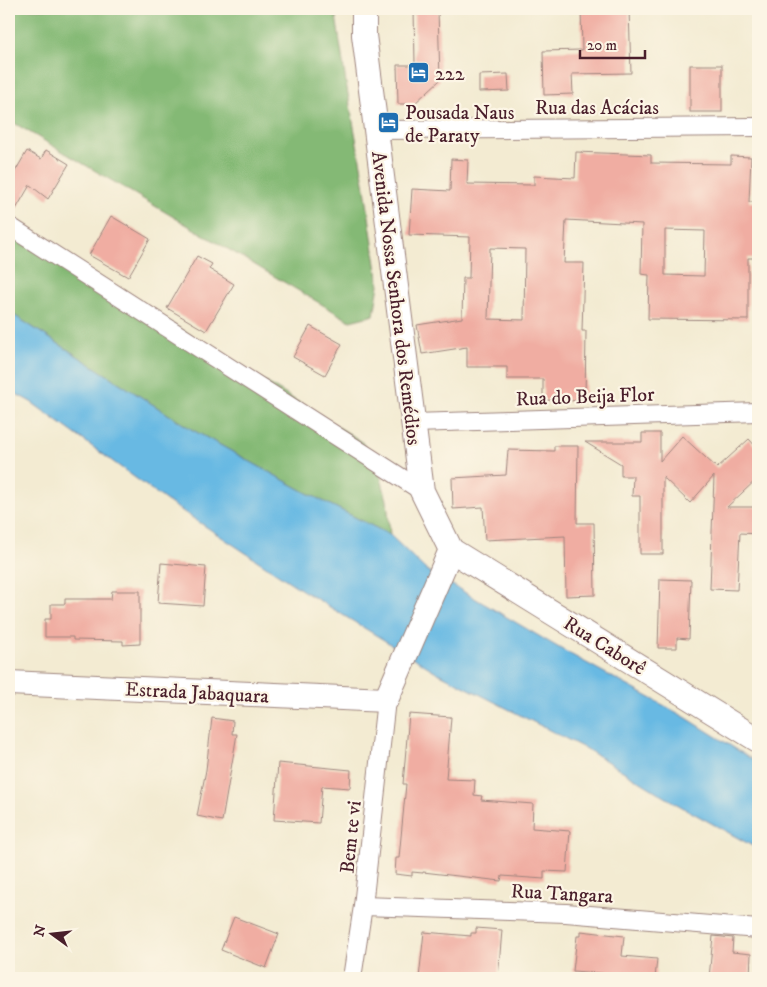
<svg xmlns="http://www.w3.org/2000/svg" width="767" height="987" font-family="'IM FELL DW Pica',serif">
<rect width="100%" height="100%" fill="#fcf5e5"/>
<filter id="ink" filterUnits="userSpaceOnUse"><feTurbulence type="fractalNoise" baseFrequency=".02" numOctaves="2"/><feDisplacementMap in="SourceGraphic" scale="10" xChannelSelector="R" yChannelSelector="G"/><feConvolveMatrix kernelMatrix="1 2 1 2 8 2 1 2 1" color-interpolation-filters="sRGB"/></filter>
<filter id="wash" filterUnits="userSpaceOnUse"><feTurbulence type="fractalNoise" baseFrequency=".0096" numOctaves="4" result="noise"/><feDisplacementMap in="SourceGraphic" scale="20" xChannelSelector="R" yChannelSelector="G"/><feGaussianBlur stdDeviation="1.12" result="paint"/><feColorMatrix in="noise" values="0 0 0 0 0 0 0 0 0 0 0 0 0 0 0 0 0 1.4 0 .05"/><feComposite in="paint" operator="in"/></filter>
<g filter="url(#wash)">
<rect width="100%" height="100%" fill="#f3ebd2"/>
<g fill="#84b974" stroke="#676c50">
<polygon points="9,9 335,9 346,83 364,182 379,285 374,315 350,321 9,120"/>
<polygon points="9,223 361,441 377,464 387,500 390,535 307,493 191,429 9,312"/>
</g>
<polygon fill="#67b9e3" stroke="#586c87" points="9,312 191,429 307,493 390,535 425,569 561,649 685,717 758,763 758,849 675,803 590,751 438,673 302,590 167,501 31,402 9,390"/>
<g id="blocks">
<g fill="#f0ada2" fill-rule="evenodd">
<polygon points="414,9 438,9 440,80 414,104 398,104 397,65 415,65"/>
<polygon points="581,9 629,9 631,73 572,74 573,94 544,95 543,51 582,50"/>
<rect x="690" y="65" width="32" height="47"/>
<polygon points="508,74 509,91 479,92 479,75"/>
<polygon points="46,150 69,164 48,199 30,185 12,216 9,215 9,182 27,151 41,159"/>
<path d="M 576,152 L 651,155 L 651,163 L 731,164 L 731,156 L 751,157 L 749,202 L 758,202 L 758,258 L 748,258 L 748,320 L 648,319 L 649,275 L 641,274 L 642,224 L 566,220 L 564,263 L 584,263 L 582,331 L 586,331 L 585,401 L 543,400 L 543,379 L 507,379 L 507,367 L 467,367 L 467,347 L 422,354 L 417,325 L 462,318 L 463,278 L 469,278 L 470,237 L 409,235 L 412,189 L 450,191 L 451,159 L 468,160 L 467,184 L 534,185 L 534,176 L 575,178 ZM 665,230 L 705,231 L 704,276 L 665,275 ZM 490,248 L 525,249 L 524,320 L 488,319 Z"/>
<polygon points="111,216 150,239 128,277 89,255"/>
<polygon points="197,256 212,264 209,269 234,284 206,331 167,308"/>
<polygon points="310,326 342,344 325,375 293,357"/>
<polygon points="642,433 660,433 660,461 682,436 717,468 749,439 758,449 758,478 727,507 758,507 758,534 740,533 737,590 710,589 714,476 690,503 663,477 663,554 640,554 640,496 632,496 633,476 621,476 621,464 585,442 642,442"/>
<polygon points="554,446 578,446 577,523 594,523 595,595 566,596 565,536 485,540 483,507 453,509 452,478 506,475 508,450 554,451"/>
<polygon points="161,563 206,567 203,606 158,603"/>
<polygon points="660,579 691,580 689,639 677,638 677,648 658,648"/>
<polygon points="112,591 140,591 140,644 123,645 123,641 73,640 73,637 45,637 45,619 51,619 51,604 65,604 65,599 111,599"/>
<polygon points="409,714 451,717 446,779 475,780 474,795 482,796 481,800 533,804 532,828 570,831 567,872 544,871 544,879 502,876 501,881 423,872 423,873 412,872 412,876 395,874 396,858 399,858 406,784 403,784"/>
<polygon points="212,718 233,721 232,734 237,734 222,821 197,816 206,770"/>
<polygon points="278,763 351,770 350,788 322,786 319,823 274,820"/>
<polygon points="234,917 279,934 266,968 221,950"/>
<polygon points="476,928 502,930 498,978 419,978 424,932 471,936 471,933 476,933"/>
<polygon points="581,931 624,936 622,956 657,959 655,978 610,978 611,974 573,971 577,936 581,936"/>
<polygon points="713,936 733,938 732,952 751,954 750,977 709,978"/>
</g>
</g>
</g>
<g filter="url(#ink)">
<use href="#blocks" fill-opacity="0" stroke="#9e857e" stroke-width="1"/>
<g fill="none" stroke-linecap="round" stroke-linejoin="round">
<defs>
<g id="street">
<polyline points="375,130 758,127"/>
<polyline points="9,226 422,491"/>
<polyline points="414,423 758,412"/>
<polyline points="363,906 566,913 758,929"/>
<polyline points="352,978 363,906 386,700"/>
</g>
<g id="secondary">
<polyline points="364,9 364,35 422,491 451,550"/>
<polyline points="451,550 758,740"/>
<polyline points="9,683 386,700 451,550"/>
</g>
</defs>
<use href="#street" stroke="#9e857e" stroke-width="20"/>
<use href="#secondary" stroke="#9e857e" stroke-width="26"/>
<use href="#street" stroke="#fff" stroke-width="18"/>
<use href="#secondary" stroke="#fff" stroke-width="24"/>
</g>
</g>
<defs>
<symbol id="hotel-square" viewBox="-11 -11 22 22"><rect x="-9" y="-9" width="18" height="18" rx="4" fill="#1f6fb2" stroke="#fcf5e5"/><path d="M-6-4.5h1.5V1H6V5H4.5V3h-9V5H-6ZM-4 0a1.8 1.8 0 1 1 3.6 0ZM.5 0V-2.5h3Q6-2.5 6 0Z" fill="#fff"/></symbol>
</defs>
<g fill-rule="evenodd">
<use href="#hotel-square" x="406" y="60" width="25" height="25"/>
<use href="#hotel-square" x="376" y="110" width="25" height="25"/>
</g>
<g text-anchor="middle" stroke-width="4.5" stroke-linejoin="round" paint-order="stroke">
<g font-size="20" fill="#4a1f2b" stroke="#fcf5e5" text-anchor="start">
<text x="435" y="80">222</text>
<text x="405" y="119">Pousada Naus<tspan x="405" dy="23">de Paraty</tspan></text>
</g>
<g font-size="20" fill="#4a1f2b" stroke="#fcf5e5">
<text x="597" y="114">Rua das Acácias</text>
<text transform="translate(397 298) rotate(83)" y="7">Avenida Nossa Senhora dos Remédios</text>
<text transform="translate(585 396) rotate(-2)" y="7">Rua do Beija Flor</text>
<text transform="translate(605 645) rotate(32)" y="7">Rua Caborê</text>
<text transform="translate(197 692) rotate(3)" y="7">Estrada Jabaquara</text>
<text transform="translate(350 837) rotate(-84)" y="7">Bem te vi</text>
<text transform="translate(562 893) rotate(3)" y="7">Rua Tangara</text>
</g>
</g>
<rect width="767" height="987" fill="none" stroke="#fcf5e5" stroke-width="30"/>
<g transform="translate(52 934) rotate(285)" stroke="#fcf5e5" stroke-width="4" paint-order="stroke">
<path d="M0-4L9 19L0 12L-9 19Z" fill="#4a1f2b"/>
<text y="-8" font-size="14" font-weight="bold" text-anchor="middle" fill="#4a1f2b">N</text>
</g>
<path d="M580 50v8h65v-8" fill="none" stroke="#4a1f2b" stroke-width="2.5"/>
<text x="587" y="50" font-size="15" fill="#4a1f2b" stroke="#fcf5e5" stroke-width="4" paint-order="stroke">20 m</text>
</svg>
